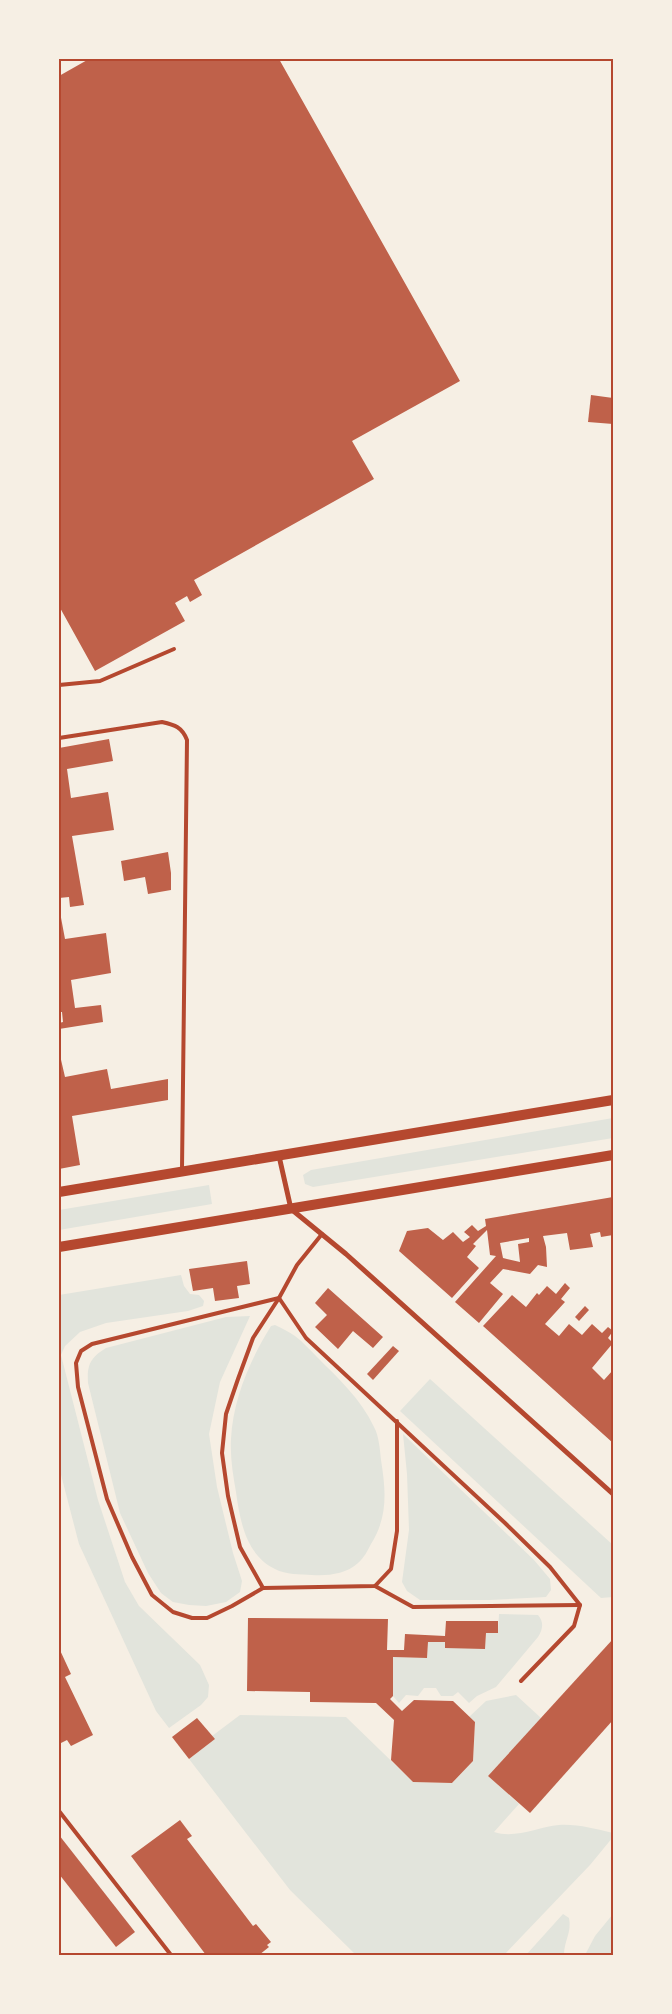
<svg xmlns="http://www.w3.org/2000/svg" width="672" height="2014" font-family="'Public Sans',sans-serif">
<rect width="100%" height="100%" fill="#f6efe4"/>
<g fill="#e2e4dc">
<polygon points="613,1118 613,1138 313,1187 305,1184 303,1175 311,1170"/>
<polygon points="209,1185 212,1204 59,1230 59,1210"/>
<polygon points="181,1275 184,1286 190,1294 199,1295 204,1301 203,1306 188,1311 106,1323 80,1332 65,1346 61,1355 98,1500 125,1582 139,1606 200,1665 209,1685 208,1697 201,1705 169,1728 156,1711 79,1544 59,1467 59,1295"/>
<path d="M 250,1316 L 220,1382 L 209,1434 L 217,1487 L 233,1553 L 242,1581 L 240,1592 L 226,1602 L 206,1606 L 189,1605 L 173,1602 L 161,1593 L 148,1573 L 120,1513 L 88,1383 C 87,1365 90,1358 106,1348 L 226,1317 Z"/>
<path d="M 275,1325 C 282,1328 289,1332 295,1336 C 303,1342 310,1350 317,1357 C 338,1378 361,1399 374,1427 C 379,1436 380,1450 381,1460 C 386,1491 388,1517 371,1544 C 368,1550 364,1558 358,1563 C 346,1574 328,1576 312,1575 C 300,1574 286,1575 275,1569 C 246,1555 240,1521 236,1492 C 233,1475 230,1457 231,1439 C 233,1399 250,1360 271,1326 Z"/>
<polygon points="430,1379 613,1545 613,1597 601,1598 400,1411"/>
<polygon points="403,1434 534,1560 550,1579 551,1590 546,1597 489,1600 420,1600 407,1591 402,1582 409,1530 407,1474"/>
<path d="M 499,1614 L 538,1615 C 544,1622 543,1629 538,1637 L 496,1687 L 477,1696 L 469,1703 L 458,1692 L 453,1696 L 441,1696 L 436,1688 L 424,1688 L 418,1696 L 406,1695 L 399,1703 L 393,1696 L 393,1657 L 427,1658 L 428,1642 L 445,1642 L 445,1648 L 485,1648 L 486,1633 L 498,1633 Z"/>
<path d="M 516,1695 L 541,1718 L 488,1776 L 519,1804 L 494,1832 C 515,1839 538,1827 559,1825 C 578,1824 595,1829 613,1833 L 613,1837 L 590,1865 L 504,1955 L 356,1955 L 290,1890 L 189,1759 L 215,1739 L 212,1736 L 240,1715 L 346,1717 L 413,1782 L 452,1783 L 473,1761 L 475,1722 L 469,1717 L 486,1701 Z"/>
<path d="M 563,1914 L 569,1918 C 572,1932 564,1941 564,1955 L 526,1955 Z"/>
<polygon points="613,1914 613,1955 585,1955 595,1936"/>
</g>
<g fill="#bf614a" fill-rule="evenodd">
<polygon points="89,59 279,59 460,381 352,441 374,479 194,580 202,595 190,602 187,596 175,603 185,621 95,671 59,606 59,76"/>
<polygon points="591,395 613,398 613,424 588,422"/>
<polygon points="109,739 113,761 67,769 71,798 108,792 114,830 72,836 84,905 70,907 69,897 59,898 59,748"/>
<polygon points="168,852 171,873 171,890 148,894 145,877 124,881 121,861"/>
<polygon points="59,907 65,939 106,933 111,973 71,980 75,1008 101,1005 103,1022 59,1029 59,1023 63,1022 62,1012 59,1012"/>
<polygon points="59,1051 65,1077 107,1069 111,1089 168,1079 168,1100 72,1116 80,1165 59,1169"/>
<path d="M 613,1197 L 613,1235 L 601,1237 L 600,1232 L 590,1234 L 593,1247 L 570,1250 L 567,1233 L 543,1236 L 546,1247 L 547,1267 L 538,1265 L 530,1274 L 503,1269 L 490,1283 L 503,1294 L 479,1323 L 455,1302 L 496,1256 L 490,1255 L 487,1230 L 473,1244 L 476,1246 L 467,1257 L 479,1268 L 452,1298 L 399,1251 L 407,1231 L 428,1228 L 443,1240 L 453,1232 L 463,1242 L 470,1237 L 464,1232 L 472,1225 L 478,1231 L 486,1226 L 485,1219 ZM 529,1238 L 529,1242 L 518,1244 L 520,1262 L 503,1258 L 500,1243 Z"/>
<polygon points="247,1261 250,1284 237,1286 239,1298 215,1301 213,1288 193,1291 189,1269"/>
<polygon points="565,1283 570,1288 561,1299 565,1302 545,1324 559,1336 569,1324 582,1335 592,1324 602,1333 608,1327 613,1331 608,1338 613,1343 592,1368 604,1380 613,1370 613,1443 483,1326 512,1295 526,1307 537,1293 539,1295 547,1286 556,1294"/>
<polygon points="328,1288 383,1337 373,1348 353,1331 338,1349 315,1327 327,1315 315,1303"/>
<polygon points="585,1306 589,1310 579,1321 575,1317"/>
<polygon points="393,1346 399,1351 373,1380 367,1374"/>
<polygon points="248,1618 388,1619 387,1650 404,1650 405,1634 445,1636 446,1621 498,1621 498,1633 486,1633 485,1649 445,1648 445,1642 428,1642 427,1658 393,1657 393,1696 390,1699 402,1711 414,1700 453,1701 475,1722 473,1761 452,1783 413,1782 391,1760 394,1720 376,1703 310,1702 310,1692 247,1691"/>
<polygon points="613,1639 613,1720 530,1813 488,1776"/>
<polygon points="59,1648 71,1674 65,1677 93,1735 71,1746 67,1740 59,1744"/>
<polygon points="197,1718 215,1739 189,1759 172,1737"/>
<polygon points="180,1820 192,1836 187,1839 253,1926 256,1924 271,1942 267,1945 269,1947 259,1955 206,1955 131,1856"/>
<polygon points="59,1835 135,1932 116,1947 59,1874"/>
</g>
<g fill="none" stroke-linecap="round" stroke-linejoin="round">
<g stroke="#b5482f" stroke-width="4">
<polyline points="59,685 100,681 174,649"/>
<path d="M 59,738 L 162,722 C 175,725 182,727 187,740 L 182,1169"/>
<polyline points="322,1234 297,1265 279,1298 92,1344 81,1351 76,1363 78,1387 107,1499 132,1557 152,1595 173,1612 192,1618 207,1618 232,1606 263,1588 375,1586 391,1569 397,1531 397,1421"/>
<polyline points="375,1586 413,1607 580,1605"/>
<polyline points="263,1588 240,1547 228,1496 222,1453 226,1414 238,1379 253,1338 279,1298 306,1338 505,1523 550,1567 580,1605 574,1626 521,1681"/>
<polyline points="59,1811 171,1955"/>
</g>
<polyline stroke="#b5482f" stroke-width="5" points="279,1156 291,1209 346,1254 613,1494"/>
<g stroke="#b5482f" stroke-width="10">
<polyline points="59,1192 613,1100"/>
<polyline points="59,1247 613,1155"/>
</g>
</g>
<rect width="672" height="2014" fill="none" stroke="#f6efe4" stroke-width="120"/>
<rect x="60" y="60" width="552" height="1894" fill="none" stroke="#b5482f" stroke-width="2"/>
</svg>
